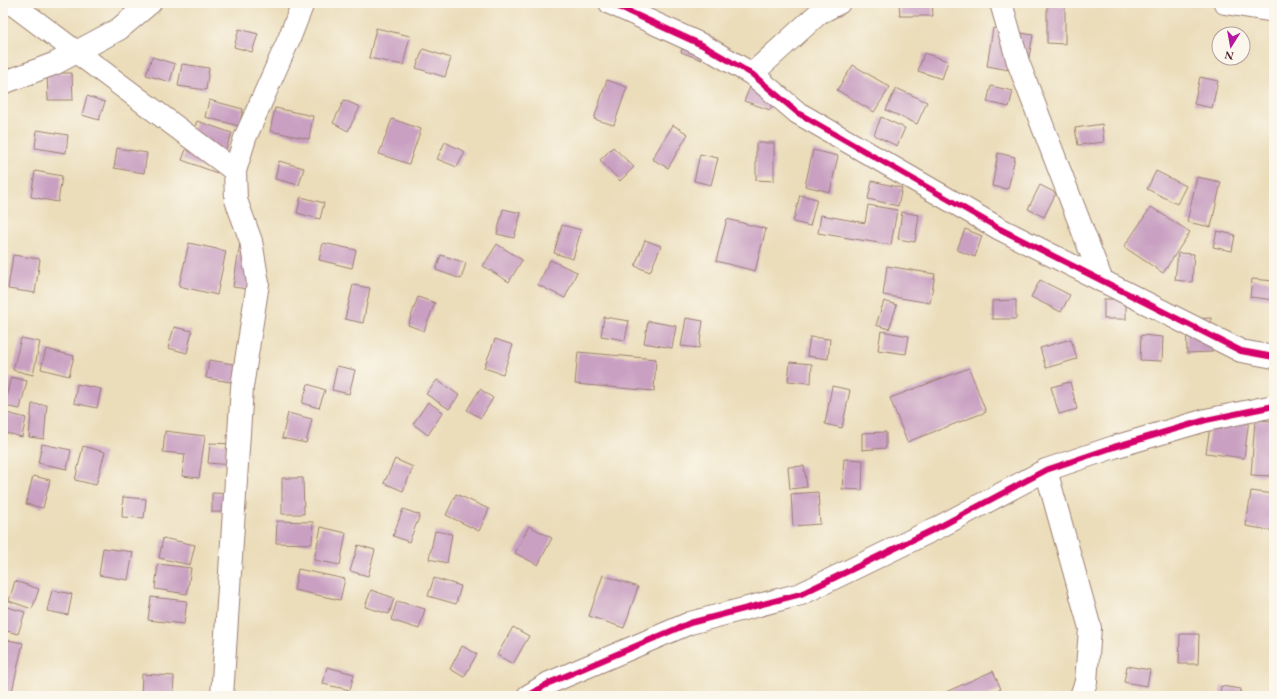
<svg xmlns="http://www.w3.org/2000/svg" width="1277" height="699" font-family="'EB Garamond',serif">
<rect width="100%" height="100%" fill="#fbf7ec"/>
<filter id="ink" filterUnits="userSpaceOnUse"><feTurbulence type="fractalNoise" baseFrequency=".025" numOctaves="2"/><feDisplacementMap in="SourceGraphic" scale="8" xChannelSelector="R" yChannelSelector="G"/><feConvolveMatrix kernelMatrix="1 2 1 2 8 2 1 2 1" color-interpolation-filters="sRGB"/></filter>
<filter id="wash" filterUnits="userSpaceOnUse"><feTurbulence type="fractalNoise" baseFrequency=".012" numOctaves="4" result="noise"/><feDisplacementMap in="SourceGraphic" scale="16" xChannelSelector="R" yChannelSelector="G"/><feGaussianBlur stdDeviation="0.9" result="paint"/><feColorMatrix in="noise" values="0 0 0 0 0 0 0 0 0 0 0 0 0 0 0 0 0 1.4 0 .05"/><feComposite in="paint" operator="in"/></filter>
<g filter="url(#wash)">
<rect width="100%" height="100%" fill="#ebddba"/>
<g id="blocks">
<g fill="#c9a0c2">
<polygon points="899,3 932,3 933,16 900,16"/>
<polygon points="1047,5 1065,5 1065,44 1047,43"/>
<polygon points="376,28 410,36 403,65 369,58"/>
<polygon points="993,28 1033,35 1026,73 987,66"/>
<polygon points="239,29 258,34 252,52 234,47"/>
<polygon points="689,33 710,42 702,60 681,52"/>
<polygon points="423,49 451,58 445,77 416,68"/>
<polygon points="924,53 948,61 942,79 918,71"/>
<polygon points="152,57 175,64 170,82 146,75"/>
<polygon points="182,64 209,68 206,90 178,86"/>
<polygon points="853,65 890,87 874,112 837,90"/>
<polygon points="47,73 72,73 73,100 48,100"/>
<polygon points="1200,77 1218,81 1212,108 1194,104"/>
<polygon points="607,80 627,87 614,125 594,119"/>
<polygon points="751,85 776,94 770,110 744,101"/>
<polygon points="991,86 1013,91 1009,107 987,102"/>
<polygon points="896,88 927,102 917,124 886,110"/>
<polygon points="87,96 105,102 99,120 82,115"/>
<polygon points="209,100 243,109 239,126 205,117"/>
<polygon points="344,100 360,107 348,131 333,123"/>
<polygon points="275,108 313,116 309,139 270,131"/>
<polygon points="881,117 905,128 897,146 874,135"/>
<polygon points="392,119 421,129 409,164 379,154"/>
<polygon points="197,121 232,133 217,173 182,160"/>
<polygon points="1102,124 1104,142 1078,145 1075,128"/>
<polygon points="673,125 688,134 668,168 652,159"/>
<polygon points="37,130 68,135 66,153 35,148"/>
<polygon points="445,142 465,152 457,167 437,159"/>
<polygon points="756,143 774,143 774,181 756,180"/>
<polygon points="613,147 634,167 620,181 600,160"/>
<polygon points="117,148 147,153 144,173 114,168"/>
<polygon points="813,150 838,156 830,192 805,186"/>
<polygon points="998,153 1015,157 1008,189 992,186"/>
<polygon points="700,154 718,158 711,185 694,181"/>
<polygon points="279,161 304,168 299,185 275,179"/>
<polygon points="35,171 62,176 58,202 31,197"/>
<polygon points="1156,171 1186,186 1177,204 1147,189"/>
<polygon points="1197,177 1221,182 1211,227 1187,222"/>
<polygon points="872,181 902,188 898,206 868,199"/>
<polygon points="1040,185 1056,193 1044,217 1028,209"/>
<polygon points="800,195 817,199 810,226 793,222"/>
<polygon points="301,197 324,203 320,219 297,213"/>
<polygon points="868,205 897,210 891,245 818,233 821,215 865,223"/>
<polygon points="1151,207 1190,232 1163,273 1124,247"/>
<polygon points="503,209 521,213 514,238 497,234"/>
<polygon points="902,212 919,215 915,242 898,239"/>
<polygon points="727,219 766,229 755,271 716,261"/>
<polygon points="562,225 581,230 573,259 554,253"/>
<polygon points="965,229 982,236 975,257 957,250"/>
<polygon points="1217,231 1235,235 1232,251 1213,247"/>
<polygon points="241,237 254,290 233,287"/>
<polygon points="645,240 661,246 650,272 635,266"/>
<polygon points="189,243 226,251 217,295 179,286"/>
<polygon points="323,243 356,250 352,268 319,260"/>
<polygon points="497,244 522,260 509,282 483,266"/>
<polygon points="1178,253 1194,254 1192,282 1175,280"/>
<polygon points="13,255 40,259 35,293 8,289"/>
<polygon points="441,255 466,263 461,279 436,270"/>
<polygon points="550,260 577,272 565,298 538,285"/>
<polygon points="887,266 935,274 930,303 883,295"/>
<polygon points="1252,279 1274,281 1274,300 1250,297"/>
<polygon points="1040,280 1070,295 1061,312 1031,297"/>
<polygon points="353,285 370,288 363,323 345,319"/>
<polygon points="418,297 435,303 424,331 408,325"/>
<rect x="1104" y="299" width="22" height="20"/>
<polygon points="1016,300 1016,319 992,319 992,301"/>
<polygon points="884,301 897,305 889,329 876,325"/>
<polygon points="604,317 629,321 625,340 601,336"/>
<polygon points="686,318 703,321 699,348 681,346"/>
<polygon points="1211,318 1212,352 1187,353 1186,319"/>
<polygon points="648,321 676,326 672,348 644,343"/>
<polygon points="174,327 192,331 187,353 168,348"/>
<polygon points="881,331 909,336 906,354 878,350"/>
<polygon points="1141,335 1163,337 1162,361 1140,360"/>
<polygon points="810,337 830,339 828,359 807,356"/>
<polygon points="21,338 40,342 33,375 13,370"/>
<polygon points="495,339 513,345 503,374 484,368"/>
<polygon points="1071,339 1077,359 1046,368 1040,348"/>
<polygon points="46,349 74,356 69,376 41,369"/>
<polygon points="578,352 656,359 654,391 575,384"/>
<polygon points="209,360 239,365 237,383 206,378"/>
<polygon points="790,362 812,364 811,383 788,381"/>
<polygon points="337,366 355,370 349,394 332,390"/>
<polygon points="969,368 986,412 907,442 890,398"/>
<polygon points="11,377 27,381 20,409 4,406"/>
<polygon points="437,380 459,395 449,409 426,394"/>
<polygon points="1070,382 1077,409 1059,414 1051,387"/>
<polygon points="77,384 101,389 97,408 74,403"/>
<polygon points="308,384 325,390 319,408 302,403"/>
<polygon points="832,386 850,390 842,428 825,424"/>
<polygon points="480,389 493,398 481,418 467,410"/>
<polygon points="428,402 443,412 428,435 413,424"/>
<polygon points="32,404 47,405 44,439 29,437"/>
<polygon points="3,412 26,418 22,437 3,432"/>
<polygon points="288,413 312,419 306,443 282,438"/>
<polygon points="1212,414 1249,419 1244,458 1206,453"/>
<polygon points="1255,420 1274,421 1272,476 1251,475"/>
<polygon points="165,431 205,436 199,478 182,476 185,454 163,452"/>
<polygon points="886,432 886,448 862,450 862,433"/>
<polygon points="210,443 234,444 232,465 208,463"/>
<polygon points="42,444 71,450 67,469 38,463"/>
<polygon points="83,446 105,452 96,485 75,480"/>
<polygon points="395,459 413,467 403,491 384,483"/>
<polygon points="844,459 863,460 862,490 842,489"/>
<polygon points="804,466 807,487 790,489 788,467"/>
<polygon points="33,476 50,480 43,508 26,504"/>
<polygon points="282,478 303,478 304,514 282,514"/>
<polygon points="1251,491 1274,494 1274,531 1246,526"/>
<polygon points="818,492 820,524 793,526 791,494"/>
<polygon points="212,493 235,494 235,512 212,512"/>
<polygon points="456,494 489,509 479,531 446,515"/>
<polygon points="123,497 146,499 144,518 122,517"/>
<polygon points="403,509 420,515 409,542 393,536"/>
<polygon points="277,521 313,522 312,544 276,543"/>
<polygon points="529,526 552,538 538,565 515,553"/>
<polygon points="321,527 346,533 340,565 314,560"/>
<polygon points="435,531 452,534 447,563 429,559"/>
<polygon points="163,538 195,545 190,565 159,558"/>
<polygon points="358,545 375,550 368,576 350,571"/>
<polygon points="103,548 133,552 128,580 99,575"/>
<polygon points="158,564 191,568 187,594 155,589"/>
<polygon points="298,569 345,579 340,600 294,590"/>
<polygon points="603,575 638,587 624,628 589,616"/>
<polygon points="434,578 461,586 456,604 428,596"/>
<polygon points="15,581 39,589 32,609 9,601"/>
<polygon points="52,590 72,594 68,615 47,611"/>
<polygon points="371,590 394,598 389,614 365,607"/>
<polygon points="151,597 187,601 184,624 148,620"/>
<polygon points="397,601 425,609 419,629 391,620"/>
<polygon points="3,606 25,612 18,634 3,630"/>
<polygon points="513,627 529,636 513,664 497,655"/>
<polygon points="1180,634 1199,634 1198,664 1179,664"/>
<polygon points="3,639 23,643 11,696 3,696"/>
<polygon points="462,646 477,654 464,677 450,669"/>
<polygon points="1127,666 1150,670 1147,686 1124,682"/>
<polygon points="327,667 354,674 350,690 323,684"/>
<polygon points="993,671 1001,689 985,696 937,696"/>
<polygon points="142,674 174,676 173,696 141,696"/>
<polygon points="1221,686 1241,689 1240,696 1220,696"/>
<polygon points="273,692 293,695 293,696 272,696"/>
</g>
</g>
</g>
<g filter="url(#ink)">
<use href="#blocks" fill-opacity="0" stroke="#9a7e72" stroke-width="1"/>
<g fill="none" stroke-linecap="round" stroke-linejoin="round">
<defs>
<g id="street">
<polyline points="11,3 235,171"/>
<polyline points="610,3 702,45 752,74 798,113 1000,229 1241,351 1274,357"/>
<polyline points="1001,3 1018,62 1102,281"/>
<polyline points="1225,3 1274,11"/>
<polyline points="752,74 819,13 839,3"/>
<polyline points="3,83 56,63 119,29 150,3"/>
<polyline points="1046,470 1090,628 1086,682 1081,696"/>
<polyline points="222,696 242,387 258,283 251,241 236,200 235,171 245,138 289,39 303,3"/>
<polyline points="528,696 549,683 690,623 801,594 943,525 1046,470 1114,447 1206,420 1274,406"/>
</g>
</defs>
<use href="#street" stroke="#9a7e72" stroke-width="24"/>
<use href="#street" stroke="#fff" stroke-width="22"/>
<defs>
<g id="cycleway">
<polyline points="610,3 702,45 752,74 798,113 1000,229 1241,351 1274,357"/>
<polyline points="528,696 549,683 690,623 801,594 943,525 1046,470 1114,447 1206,420 1274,406"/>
</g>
</defs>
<use href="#cycleway" stroke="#fbf7ec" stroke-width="8"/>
<use href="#cycleway" stroke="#d6006c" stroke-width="6"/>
</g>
</g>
<rect width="1277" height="699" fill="none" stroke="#fbf7ec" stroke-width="16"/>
<g transform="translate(1231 46) rotate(191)"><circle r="19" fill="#fbf7ec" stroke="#b4a19f"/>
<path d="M0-3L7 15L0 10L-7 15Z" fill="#b5179e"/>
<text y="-6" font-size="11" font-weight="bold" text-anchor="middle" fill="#4a1f2b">N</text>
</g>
</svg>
